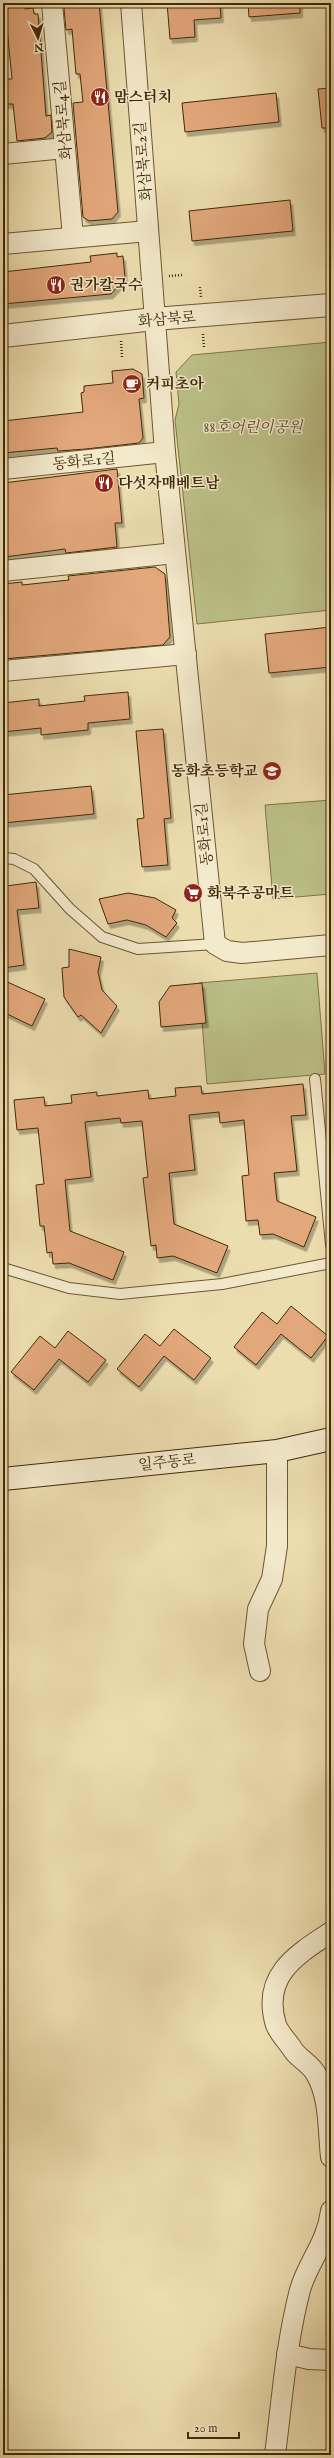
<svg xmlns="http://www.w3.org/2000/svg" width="334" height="2458" font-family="'IM FELL English','Noto Serif KR',serif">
<defs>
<filter id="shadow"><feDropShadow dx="2.5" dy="4.5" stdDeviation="0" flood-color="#0004"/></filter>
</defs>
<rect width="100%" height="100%" fill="#ecddaf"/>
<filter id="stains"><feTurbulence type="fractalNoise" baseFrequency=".005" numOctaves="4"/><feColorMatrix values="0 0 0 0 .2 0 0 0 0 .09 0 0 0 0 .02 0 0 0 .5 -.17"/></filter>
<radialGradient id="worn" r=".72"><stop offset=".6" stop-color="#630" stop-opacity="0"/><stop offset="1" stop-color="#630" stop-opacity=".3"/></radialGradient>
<g fill="#bcc088" stroke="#7e7549">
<polygon points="331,342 331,610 197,624 175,420 179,404 176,372 192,355"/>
<polygon points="331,800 331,894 273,899 265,805"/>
<polygon points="317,973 325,1074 207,1084 199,983"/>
</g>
<g fill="#e2a77a" stroke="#412a0a" filter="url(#shadow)">
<polygon points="67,3 99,3 118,212 112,219 89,221 83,217 73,103 83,102 80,74 76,74 72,29 66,30 64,9"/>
<polygon points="167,3 220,3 221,18 194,20 195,37 170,39"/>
<polygon points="248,3 300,3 300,13 249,17"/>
<polygon points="25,6 25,9 33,8 34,14 38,14 46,116 51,115 52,132 45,138 17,141 13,104 3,104 3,79 12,79 5,8"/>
<polygon points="331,88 331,128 322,128 318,89"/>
<polygon points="276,93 279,122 185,132 182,103"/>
<polygon points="290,200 293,231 192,241 189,211"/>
<polygon points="117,253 117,257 123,256 125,278 111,294 3,304 3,272 91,262 90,256"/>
<polygon points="133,369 142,374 144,398 139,399 143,438 139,443 86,449 58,451 57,448 3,453 3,421 83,412 81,393 84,392 84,386 113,383 112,371"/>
<polygon points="117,469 122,523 115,523 117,547 66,553 65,549 5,557 3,483"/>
<polygon points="155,567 165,574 170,637 163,645 3,659 3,584 22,582 22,585 69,580 68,576"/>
<polygon points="331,627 331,667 269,673 265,634"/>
<polygon points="128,692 130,719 88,723 88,730 41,735 41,728 3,732 3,703 39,699 39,706 85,701 84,696"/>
<polygon points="163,729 171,818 164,819 168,865 142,867 137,819 144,818 136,731"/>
<polygon points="91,786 94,814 3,823 3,795"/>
<polygon points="36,882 39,908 17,910 24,965 3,968 3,892 6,892 6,886"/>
<polygon points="128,893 155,898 176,910 172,918 177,923 166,937 146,925 127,920 108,924 99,899"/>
<polygon points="69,949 101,957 98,972 102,990 117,1006 101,1033 81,1015 78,1017 64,997 62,968 69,967"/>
<polygon points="3,980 45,999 32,1026 3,1012"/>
<polygon points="202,983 206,1023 161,1027 159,1002 170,986"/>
<polygon points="303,1084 306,1115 291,1116 297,1171 274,1173 277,1201 316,1217 304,1247 273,1234 260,1235 258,1220 246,1221 242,1176 249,1175 244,1120 220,1123 219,1112 189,1115 195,1170 169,1173 174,1224 228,1246 217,1273 173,1256 157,1258 156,1245 151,1246 143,1178 148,1177 142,1121 121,1123 120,1118 85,1122 91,1177 65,1180 70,1231 124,1252 113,1280 69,1263 53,1264 52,1252 47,1253 44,1226 40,1226 36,1185 44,1184 38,1128 17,1130 14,1100 44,1097 45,1106 72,1103 71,1095 97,1092 97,1096 148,1090 149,1099 176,1096 175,1088 201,1086 202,1094"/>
<polygon points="291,1306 328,1336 311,1358 281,1334 256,1365 234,1347 262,1312 277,1324"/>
<polygon points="174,1329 211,1358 194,1380 164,1356 139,1387 117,1369 145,1334 160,1346"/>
<polygon points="68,1331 106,1360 88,1382 59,1359 34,1390 11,1372 40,1336 55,1348"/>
</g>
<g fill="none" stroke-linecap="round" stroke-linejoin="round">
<defs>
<g id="service">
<polyline points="3,858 14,859 34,869 70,909 102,937 138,949 215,944"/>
<polyline points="315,1079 331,1245"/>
<polyline points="3,1268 69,1288 120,1294 222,1284 331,1263"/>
</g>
<g id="minor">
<polyline points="52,3 73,237"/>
<polyline points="131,3 165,452 215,944 227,951 242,953 331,945"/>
<polyline points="3,154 65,148"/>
<polyline points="3,244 148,231"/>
<polyline points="3,469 165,452"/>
<polyline points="3,571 175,553"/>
<polyline points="3,671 186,654"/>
<polyline points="260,1671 254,1644 258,1609 272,1579 277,1546 277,1451"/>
<path d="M 331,1932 C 296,1955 261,1976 276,2025 C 279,2033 288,2042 293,2050 C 299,2059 311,2064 316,2074 C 330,2098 328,2130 331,2157"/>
<polyline points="287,2354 309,2359 331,2360"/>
<path d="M 275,2455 C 282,2400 286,2344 300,2290 C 308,2262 327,2243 331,2211"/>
</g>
<polyline id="tertiary" points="3,336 154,319 331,305"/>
<polyline id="secondary" points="3,1479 277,1451 331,1439"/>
</defs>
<use href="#service" stroke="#6c5733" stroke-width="12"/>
<use href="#minor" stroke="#6c5733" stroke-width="22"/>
<use href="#tertiary" stroke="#6c5733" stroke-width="24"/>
<use href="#secondary" stroke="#412a0a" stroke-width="24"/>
<g stroke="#412a0a" stroke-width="2.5" stroke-dasharray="1 2" stroke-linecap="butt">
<polyline points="169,276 182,275"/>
<polyline points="200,287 201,297"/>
<polyline points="203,334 204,348"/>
<polyline points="121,341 122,357"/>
</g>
<use href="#service" stroke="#f3e9cb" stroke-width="10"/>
<use href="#minor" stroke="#f3e9cb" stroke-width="20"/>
<use href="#tertiary" stroke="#f3e9cb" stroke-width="22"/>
<use href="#secondary" stroke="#f3e9cb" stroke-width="22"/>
</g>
<defs>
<symbol id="restaurant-disc" viewBox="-11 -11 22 22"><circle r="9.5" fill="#8f2418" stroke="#f3e9cb"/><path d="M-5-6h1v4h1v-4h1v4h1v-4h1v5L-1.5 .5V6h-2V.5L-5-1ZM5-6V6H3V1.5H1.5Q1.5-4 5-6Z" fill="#fff"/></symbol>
<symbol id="cafe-disc" viewBox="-11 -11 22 22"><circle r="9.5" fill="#8f2418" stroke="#f3e9cb"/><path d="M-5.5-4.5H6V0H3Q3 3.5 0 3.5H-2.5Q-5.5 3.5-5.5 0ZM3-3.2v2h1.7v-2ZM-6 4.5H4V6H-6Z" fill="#fff"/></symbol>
<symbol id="school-disc" viewBox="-11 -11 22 22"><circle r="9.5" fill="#8f2418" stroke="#f3e9cb"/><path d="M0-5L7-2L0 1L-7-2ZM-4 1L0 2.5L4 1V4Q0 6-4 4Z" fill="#fff"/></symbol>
<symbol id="supermarket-disc" viewBox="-11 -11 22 22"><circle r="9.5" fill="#8f2418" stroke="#f3e9cb"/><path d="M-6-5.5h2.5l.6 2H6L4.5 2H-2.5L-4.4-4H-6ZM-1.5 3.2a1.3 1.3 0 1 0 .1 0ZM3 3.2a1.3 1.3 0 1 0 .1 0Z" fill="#fff"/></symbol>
</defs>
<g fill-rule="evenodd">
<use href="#restaurant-disc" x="89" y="86" width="22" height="22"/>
<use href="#restaurant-disc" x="45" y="274" width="22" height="22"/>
<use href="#cafe-disc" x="121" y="373" width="22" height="22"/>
<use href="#restaurant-disc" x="93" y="472" width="22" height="22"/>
<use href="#school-disc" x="261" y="760" width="22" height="22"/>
<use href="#supermarket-disc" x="182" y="882" width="22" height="22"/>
</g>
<g text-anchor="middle" stroke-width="3" stroke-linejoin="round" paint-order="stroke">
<g font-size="15" font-weight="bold" fill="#412a0a" stroke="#f3e9cb" text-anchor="start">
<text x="114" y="102">맘스터치</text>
<text x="70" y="290">권가칼국수</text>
<text x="146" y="389">커피초아</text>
<text x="118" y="488">다섯자매베트남</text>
<text x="258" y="776" text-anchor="end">동화초등학교</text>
<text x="207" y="898">화북주공마트</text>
</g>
<g font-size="15" fill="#412a0a" stroke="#f3e9cb">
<text transform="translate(63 120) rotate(-95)" y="5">화삼북로4길</text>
<text transform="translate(143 161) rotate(-95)" y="5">화삼북로2길</text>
<text transform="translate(167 319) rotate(-5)" y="5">화삼북로</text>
<text transform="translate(84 461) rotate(-6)" y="5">동화로1길</text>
<text transform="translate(204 834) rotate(-96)" y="5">동화로1길</text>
<text transform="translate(167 1462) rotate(-6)" y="5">일주동로</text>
</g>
<g font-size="15" font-style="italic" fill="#5a4823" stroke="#f3e9cb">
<text x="253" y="432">88호어린이공원</text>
</g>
</g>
<rect width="334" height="2458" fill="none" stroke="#ecddaf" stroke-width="16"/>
<rect x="4" y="4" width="326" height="2450" fill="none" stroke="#412a0a" stroke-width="2"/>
<rect x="8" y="8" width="318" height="2442" fill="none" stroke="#412a0a"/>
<g transform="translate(38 38) rotate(175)" stroke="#f3e9cb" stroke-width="3" paint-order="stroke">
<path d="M0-3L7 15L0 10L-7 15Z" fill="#412a0a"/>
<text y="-6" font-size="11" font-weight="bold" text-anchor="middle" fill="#412a0a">N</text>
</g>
<path d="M188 2432v6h51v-6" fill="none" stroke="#412a0a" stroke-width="2"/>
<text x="194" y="2432" font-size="12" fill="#412a0a" stroke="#f3e9cb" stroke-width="3" paint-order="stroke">20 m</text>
<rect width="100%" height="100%" filter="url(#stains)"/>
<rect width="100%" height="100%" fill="url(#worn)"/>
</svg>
